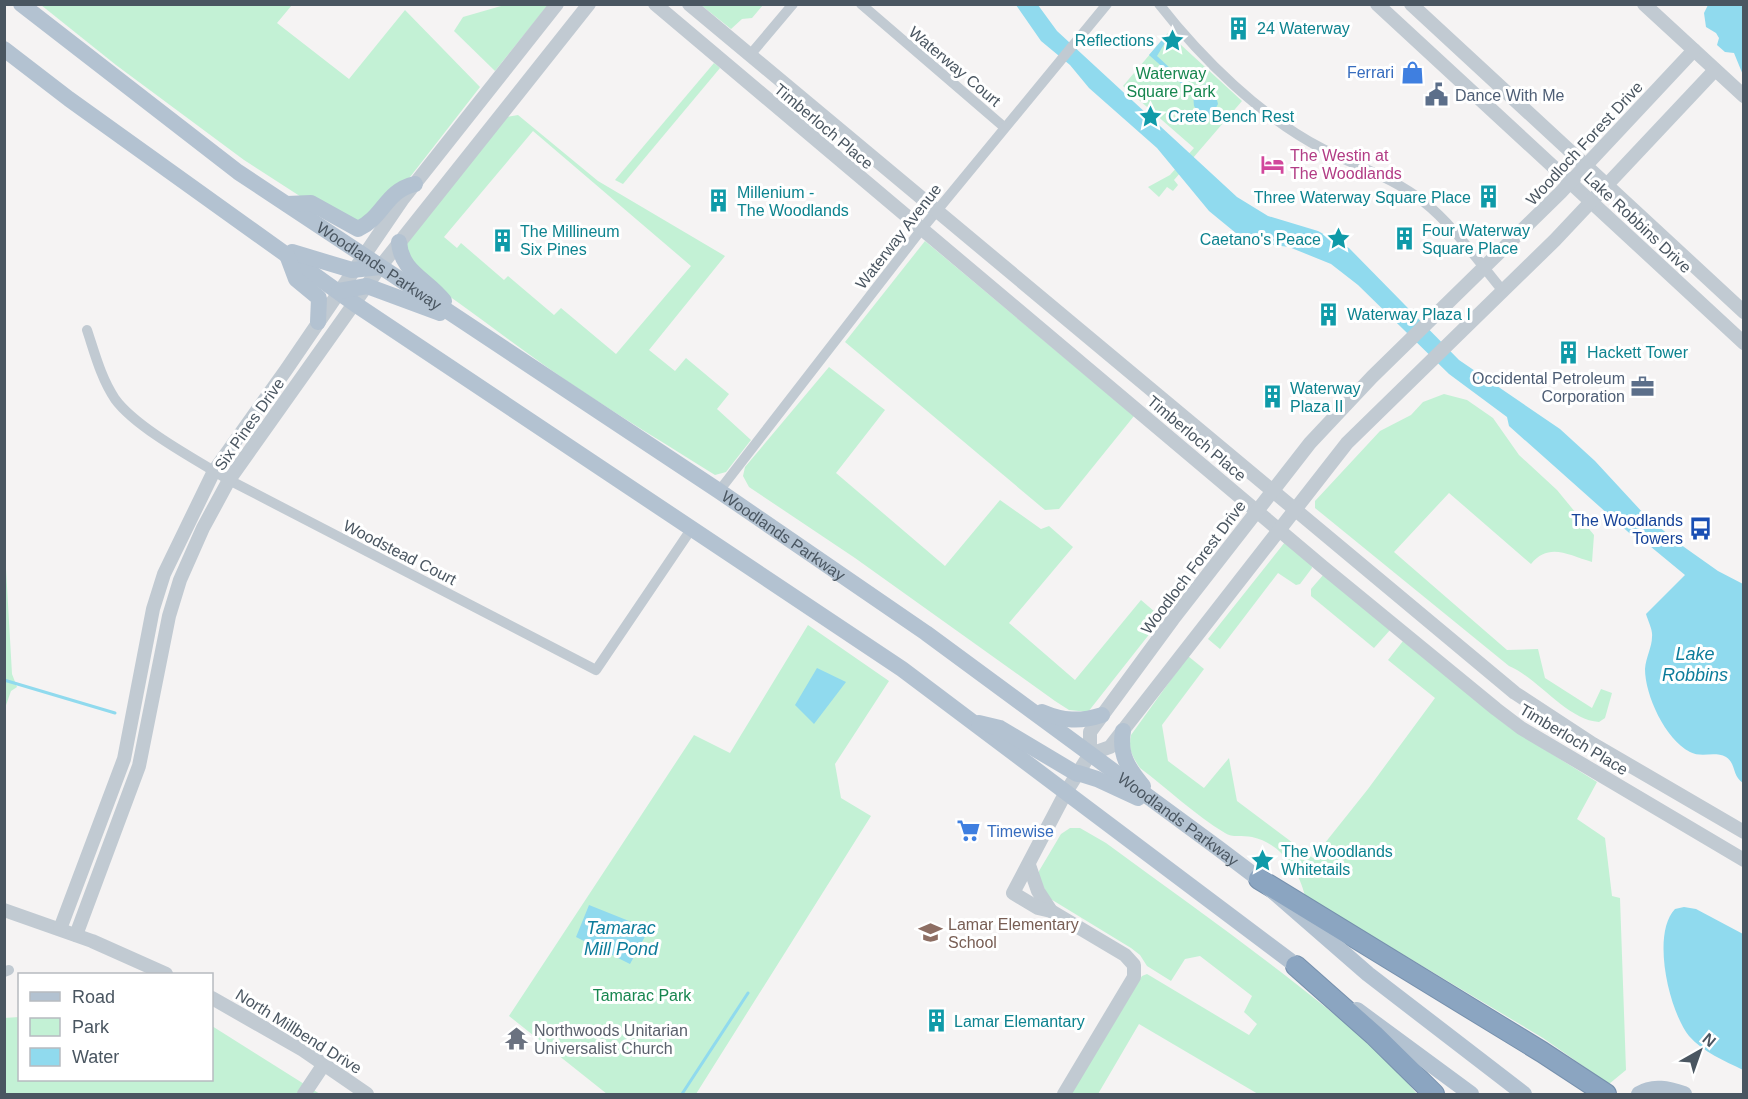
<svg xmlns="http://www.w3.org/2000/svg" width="1748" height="1099" font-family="Helvetica,sans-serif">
<rect width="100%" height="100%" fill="#f5f3f3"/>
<g fill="#c3f1d5" fill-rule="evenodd">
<polygon points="508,4 548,5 495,71 454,31 463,17"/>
<polygon points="41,5 292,5 277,23 349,79 405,10 480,87 372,226 340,222 244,160 116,65"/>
<polygon points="701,5 763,5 752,18 742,19 731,29"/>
<polygon points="1168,33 1242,101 1174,180 1178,185 1173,191 1167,187 1159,197 1148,187 1170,175 1194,148 1123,86"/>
<polygon points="714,63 720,68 623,184 615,180"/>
<path d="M 518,115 L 598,181 L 725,256 L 649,350 L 675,371 L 686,358 L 729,394 L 717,409 L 751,440 L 726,472 L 715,475 C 650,434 582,394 519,347 C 482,320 446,293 407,267 L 404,246 L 507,117 ZM 533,131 L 691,266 L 616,354 L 561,308 L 554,315 L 508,276 L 504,280 L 461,243 L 457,248 L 444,237 Z"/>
<polygon points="925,241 1134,416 1059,509 1045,510 845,342"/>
<polygon points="829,367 885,410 836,473 945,566 1000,500 1041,529 1049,526 1073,547 1009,623 1075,680 1141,600 1162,618 1088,712 1069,710 1055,701 855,558 749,487 743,476 745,467"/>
<path d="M 1444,394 L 1467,400 L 1493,418 L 1519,455 L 1557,490 L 1594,535 L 1592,562 C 1568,555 1549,542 1531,564 L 1449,493 L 1394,552 L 1507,650 L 1538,649 L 1545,678 L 1592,708 L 1601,689 L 1612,693 L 1605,718 L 1599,722 C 1567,720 1538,678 1509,666 L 1315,508 L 1315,501 L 1380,431 L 1411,415 L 1423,402 Z"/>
<polygon points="4,534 12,674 17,687 11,691 5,708"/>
<polygon points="1285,542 1311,563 1312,568 1300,584 1296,585 1278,573 1220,649 1208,639"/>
<polygon points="1324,574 1390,630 1374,648 1311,596 1311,589"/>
<polygon points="808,625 889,681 835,764 841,798 871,816 696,1094 607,1094 509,1016 694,735 730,753"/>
<path d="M 1403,641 L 1510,728 L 1597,782 L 1577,819 L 1605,838 L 1612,896 L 1620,898 L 1626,1070 L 1609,1084 L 1543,1038 L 1305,896 C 1299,870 1280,843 1252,837 C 1243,835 1232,838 1225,833 C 1195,815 1168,789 1140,768 C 1132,756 1128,749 1131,735 L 1188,656 L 1204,669 L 1162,725 L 1168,761 L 1204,788 L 1229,758 L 1237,801 L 1313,858 L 1368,789 L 1435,698 L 1388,660 Z"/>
<path d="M 1070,828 L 1080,828 L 1106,843 C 1171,891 1237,937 1300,987 C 1342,1020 1383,1052 1417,1094 L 1258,1094 L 1139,1024 L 1098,1094 L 1071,1094 L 1142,976 L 1147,974 L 1249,1035 L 1257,1024 L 1244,1012 L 1252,996 L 1200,956 L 1185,959 L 1171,981 L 1147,966 L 1140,955 L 1131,948 L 1049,898 L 1039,878 L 1039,871 L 1061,834 Z"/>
<polygon points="19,1017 20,1080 212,1080 212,1026 320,1094 5,1094 4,1018"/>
</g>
<g fill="#90daee">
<path d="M 1016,5 L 1038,5 L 1057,31 L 1237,197 L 1268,216 L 1318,231 L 1349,248 L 1459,360 L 1560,429 L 1595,461 L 1644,514 L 1677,542 L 1718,571 L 1743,584 L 1743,783 C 1732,776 1736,763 1726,757 C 1715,751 1701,758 1690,752 C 1665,739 1645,695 1645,669 C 1646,657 1652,647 1652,637 C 1653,630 1648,621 1646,614 L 1685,575 L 1639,537 L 1636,539 L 1509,426 L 1507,417 L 1449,374 L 1358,285 L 1331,264 L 1289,247 L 1252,242 L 1237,234 L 1209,211 L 1157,148 L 1089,88 L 1070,65 L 1041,41 Z"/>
<polygon points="1708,5 1743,5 1743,75 1734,53 1725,52 1717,45 1719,38 1716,33 1706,27 1704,13"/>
<polygon points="1167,34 1169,36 1157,56 1199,95 1206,83 1214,88 1218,104 1212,115 1200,114 1194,106 1193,94 1149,55"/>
<polygon points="817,668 846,682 814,724 795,705"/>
<polygon points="589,905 649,929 630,964 576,937"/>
<path d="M 1684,907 L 1696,909 L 1743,934 L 1743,1070 C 1725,1061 1703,1052 1689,1036 C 1669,1011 1651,934 1675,909 Z"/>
</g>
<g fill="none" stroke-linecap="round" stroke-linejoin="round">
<g stroke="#90daee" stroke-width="3">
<polyline points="4,680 115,713"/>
<polyline points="682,1094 748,993"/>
</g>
<defs>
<g id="motorway">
<polyline points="1259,879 1542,1052 1606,1094"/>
<polyline points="1296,966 1374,1035 1434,1094"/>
</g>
</defs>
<use href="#motorway" stroke="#7690ad" stroke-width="22"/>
<g stroke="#c1cad2" stroke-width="10">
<polyline points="861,4 1004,127"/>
<path d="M 1159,4 C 1202,59 1261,117 1323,149 C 1356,166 1394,178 1424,202 C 1454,226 1478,261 1503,291"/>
<polyline points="750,55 793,4"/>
<path d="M 87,330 C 95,354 101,378 115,399 C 136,428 198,461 229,480 L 596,670 L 692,528"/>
<polyline points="719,491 921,230 1107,4"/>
<polyline points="4,972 9,970"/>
</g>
<g stroke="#c1cad2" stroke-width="14">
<polyline points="655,4 1323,567 1496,709 1521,728 1744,860"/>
<polyline points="689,4 1515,693 1593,744 1744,832"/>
<polyline points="1377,4 1744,343"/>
<polyline points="1411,4 1744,312"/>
<polyline points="1644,4 1744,96"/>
<polyline points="1090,754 1110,747 1347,443 1555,240 1715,70"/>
<polyline points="1029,865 1038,891 1051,911"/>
<polyline points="4,910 92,941 166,974"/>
<polyline points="60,929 124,759 153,609 164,574 214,471 286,370 402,200 557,4"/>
<polyline points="76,935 139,766 169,616 180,580 203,528 229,480 380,267 589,4"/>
<polyline points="212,998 303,1050 367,1094"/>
<polyline points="304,1094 324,1064"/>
<polyline points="1064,1094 1134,977 1134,965 1125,955 1051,911 1038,908 1013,893 1066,792 1090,754 1090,732 1173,619 1310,443 1372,377 1561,192 1694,50"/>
</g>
<g stroke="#b3c2d1" stroke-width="16">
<path id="s1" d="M 21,4 L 238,172 L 719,491 L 926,633 L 1218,848 L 1259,879 L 1368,974 L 1524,1094"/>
<polyline points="4,49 69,99 355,304 902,669 1305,972"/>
<path d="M 287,204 L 311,203 L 358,229 C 384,217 385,191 415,184"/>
<path d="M 399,242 C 401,272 427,279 444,301"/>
<polyline points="292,252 352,270 380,267"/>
<polyline points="287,255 296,279 319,298 318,322"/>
<polyline points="339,291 367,286 440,313"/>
<path d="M 1042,712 C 1063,721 1080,722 1102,715"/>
<polyline points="979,723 1000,728 1077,774"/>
<path d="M 1123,731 C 1119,755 1128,768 1143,786"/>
<polyline points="1078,773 1097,779 1138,798"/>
<polyline points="1357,1010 1471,1094"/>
<path d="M 1639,1094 C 1653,1085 1669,1089 1684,1094"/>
</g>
<use href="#motorway" stroke="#8ba5c1" stroke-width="20"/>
</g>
<defs>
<symbol id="building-bare" viewBox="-9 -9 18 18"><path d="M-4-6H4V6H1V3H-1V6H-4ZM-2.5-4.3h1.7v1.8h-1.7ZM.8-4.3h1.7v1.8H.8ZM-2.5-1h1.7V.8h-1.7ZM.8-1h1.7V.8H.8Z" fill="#0f9aa8" stroke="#fff" stroke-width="2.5" paint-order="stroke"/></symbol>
<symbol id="sight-bare" viewBox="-9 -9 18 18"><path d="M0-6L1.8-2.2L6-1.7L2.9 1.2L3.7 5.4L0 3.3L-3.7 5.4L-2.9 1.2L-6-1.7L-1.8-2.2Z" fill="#0f9aa8" stroke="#fff" stroke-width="2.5" paint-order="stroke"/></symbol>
<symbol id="shop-bare" viewBox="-9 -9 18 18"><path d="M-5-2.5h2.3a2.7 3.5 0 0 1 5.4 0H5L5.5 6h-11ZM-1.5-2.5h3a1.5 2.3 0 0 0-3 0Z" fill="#3f7fe0" stroke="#fff" stroke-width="2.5" paint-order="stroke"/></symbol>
<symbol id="civic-bare" viewBox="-9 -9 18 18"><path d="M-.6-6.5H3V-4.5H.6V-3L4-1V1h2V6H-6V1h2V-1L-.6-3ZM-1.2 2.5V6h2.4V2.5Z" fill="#5c6f8a" stroke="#fff" stroke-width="2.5" paint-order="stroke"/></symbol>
<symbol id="hotel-bare" viewBox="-9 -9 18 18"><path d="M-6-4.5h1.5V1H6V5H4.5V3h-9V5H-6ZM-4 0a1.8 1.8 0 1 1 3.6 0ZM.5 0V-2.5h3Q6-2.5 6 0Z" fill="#d1479c" stroke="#fff" stroke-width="2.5" paint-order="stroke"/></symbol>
<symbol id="office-bare" viewBox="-9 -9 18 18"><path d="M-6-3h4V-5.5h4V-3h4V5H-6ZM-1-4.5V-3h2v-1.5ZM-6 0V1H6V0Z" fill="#5c6f8a" stroke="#fff" stroke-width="2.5" paint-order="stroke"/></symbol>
<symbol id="bus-bare" viewBox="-9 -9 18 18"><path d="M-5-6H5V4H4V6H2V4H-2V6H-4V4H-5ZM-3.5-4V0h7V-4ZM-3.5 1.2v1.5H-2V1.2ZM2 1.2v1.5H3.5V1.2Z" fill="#1a4fb4" stroke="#fff" stroke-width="2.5" paint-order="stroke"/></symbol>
<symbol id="supermarket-bare" viewBox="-9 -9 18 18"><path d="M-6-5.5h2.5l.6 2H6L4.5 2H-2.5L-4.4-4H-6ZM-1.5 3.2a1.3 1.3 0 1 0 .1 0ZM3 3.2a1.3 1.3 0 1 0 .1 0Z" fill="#3f7fe0" stroke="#fff" stroke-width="2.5" paint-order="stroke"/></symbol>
<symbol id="school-bare" viewBox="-9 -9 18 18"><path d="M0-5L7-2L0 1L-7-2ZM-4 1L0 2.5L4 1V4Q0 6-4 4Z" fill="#8d6e63" stroke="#fff" stroke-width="2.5" paint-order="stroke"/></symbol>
<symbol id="temple-bare" viewBox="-9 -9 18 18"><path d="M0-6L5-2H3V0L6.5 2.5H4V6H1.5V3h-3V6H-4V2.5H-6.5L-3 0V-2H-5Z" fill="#6b7280" stroke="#fff" stroke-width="2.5" paint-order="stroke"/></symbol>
</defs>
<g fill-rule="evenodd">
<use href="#building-bare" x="1222" y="12" width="33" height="33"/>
<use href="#sight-bare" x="1156" y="24" width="33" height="33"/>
<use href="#shop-bare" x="1396" y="56" width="33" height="33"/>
<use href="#civic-bare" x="1420" y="78" width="33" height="33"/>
<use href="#sight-bare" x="1134" y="100" width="33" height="33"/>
<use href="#hotel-bare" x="1256" y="148" width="33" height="33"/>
<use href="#building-bare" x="1472" y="180" width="33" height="33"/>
<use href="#building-bare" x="702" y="184" width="33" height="33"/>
<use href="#sight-bare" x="1322" y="222" width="33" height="33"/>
<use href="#building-bare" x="1388" y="222" width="33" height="33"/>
<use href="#building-bare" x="486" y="224" width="33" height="33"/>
<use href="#building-bare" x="1312" y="298" width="33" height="33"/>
<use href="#building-bare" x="1552" y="336" width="33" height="33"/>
<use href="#office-bare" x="1626" y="370" width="33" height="33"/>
<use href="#building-bare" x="1256" y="380" width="33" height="33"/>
<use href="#bus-bare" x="1684" y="512" width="33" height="33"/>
<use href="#supermarket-bare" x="952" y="814" width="33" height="33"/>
<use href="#sight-bare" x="1246" y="844" width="33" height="33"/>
<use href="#school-bare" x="914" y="916" width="33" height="33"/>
<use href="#building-bare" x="920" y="1004" width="33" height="33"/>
<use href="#temple-bare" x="500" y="1022" width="33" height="33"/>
</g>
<g text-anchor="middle" stroke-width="6" stroke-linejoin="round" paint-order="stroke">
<g font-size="16" fill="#0d838f" stroke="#fff" text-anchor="start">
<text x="1257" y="34">24 Waterway</text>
<text x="1154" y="46" text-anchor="end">Reflections</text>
<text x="1168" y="122">Crete Bench Rest</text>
<text x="737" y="198">Millenium -<tspan x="737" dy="18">The Woodlands</tspan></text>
<text x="1471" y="203" text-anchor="end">Three Waterway Square Place</text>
<text x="1422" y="236">Four Waterway<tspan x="1422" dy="18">Square Place</tspan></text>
<text x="520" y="237">The Millineum<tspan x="520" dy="18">Six Pines</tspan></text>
<text x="1321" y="245" text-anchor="end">Caetano's Peace</text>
<text x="1347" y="320">Waterway Plaza I</text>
<text x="1587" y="358">Hackett Tower</text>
<text x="1290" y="394">Waterway<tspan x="1290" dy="18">Plaza II</tspan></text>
<text x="1281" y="857">The Woodlands<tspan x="1281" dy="18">Whitetails</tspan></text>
<text x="954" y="1027">Lamar Elemantary</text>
</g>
<g font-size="16" fill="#4a5661" stroke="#fff">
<text transform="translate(955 66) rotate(40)" y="6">Waterway Court</text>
<text transform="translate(824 126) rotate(40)" y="6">Timberloch Place</text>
<text transform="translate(1584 143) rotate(-47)" y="6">Woodloch Forest Drive</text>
<text transform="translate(1638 222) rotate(43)" y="6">Lake Robbins Drive</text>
<text transform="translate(898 236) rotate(-52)" y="6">Waterway Avenue</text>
<text dy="6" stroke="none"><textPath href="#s1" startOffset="444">Woodlands Parkway</textPath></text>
<text transform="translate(249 424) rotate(-55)" y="6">Six Pines Drive</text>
<text transform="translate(1197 438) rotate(40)" y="6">Timberloch Place</text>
<text dy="6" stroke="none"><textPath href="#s1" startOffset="930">Woodlands Parkway</textPath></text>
<text transform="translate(400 552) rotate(27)" y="6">Woodstead Court</text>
<text transform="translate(1193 567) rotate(-53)" y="6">Woodloch Forest Drive</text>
<text transform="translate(1574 739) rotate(31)" y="6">Timberloch Place</text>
<text dy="6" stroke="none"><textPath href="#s1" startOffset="1416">Woodlands Parkway</textPath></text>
<text transform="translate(299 1031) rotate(32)" y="6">North Millbend Drive</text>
</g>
<g font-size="16" fill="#366cbe" stroke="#fff" text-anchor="end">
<text x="1394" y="78">Ferrari</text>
<text x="987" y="837" text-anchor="start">Timewise</text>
</g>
<g font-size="16" fill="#17864f" stroke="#fff">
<text x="1171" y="79">Waterway<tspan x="1171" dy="18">Square Park</tspan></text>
<text x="642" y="1001">Tamarac Park</text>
</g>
<g font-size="16" fill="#4e5e75" stroke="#fff" text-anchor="start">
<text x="1455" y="101">Dance With Me</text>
<text x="1625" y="384" text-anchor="end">Occidental Petroleum<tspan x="1625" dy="18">Corporation</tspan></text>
</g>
<g font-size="16" fill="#b23c85" stroke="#fff" text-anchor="start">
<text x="1290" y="161">The Westin at<tspan x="1290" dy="18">The Woodlands</tspan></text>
</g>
<g font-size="16" fill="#164399" stroke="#fff" text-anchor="end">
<text x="1683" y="526">The Woodlands<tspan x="1683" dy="18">Towers</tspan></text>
</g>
<g font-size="16" fill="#785e54" stroke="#fff" text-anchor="start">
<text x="948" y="930">Lamar Elementary<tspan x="948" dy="18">School</tspan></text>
</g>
<g font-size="16" fill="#5b616d" stroke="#fff" text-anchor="start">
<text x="534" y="1036">Northwoods Unitarian<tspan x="534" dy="18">Universalist Church</tspan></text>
</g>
<g font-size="18" font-style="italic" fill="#0c7c9b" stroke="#fff">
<text x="1695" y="660">Lake<tspan x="1695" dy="21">Robbins</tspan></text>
<text x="621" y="934">Tamarac<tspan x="621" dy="21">Mill Pond</tspan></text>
</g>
</g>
<rect width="1748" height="1099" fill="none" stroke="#4a5661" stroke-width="12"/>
<rect x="18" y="973" width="195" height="108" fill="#ffffff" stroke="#b7bbc0" stroke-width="1.5"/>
<rect x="30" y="992" width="30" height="9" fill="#b3c2d1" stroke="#b7bbc0" stroke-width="1.5"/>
<text x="72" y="1003" font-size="18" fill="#4a5661">Road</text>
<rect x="30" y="1018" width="30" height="18" fill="#c3f1d5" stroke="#b7bbc0" stroke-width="1.5"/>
<text x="72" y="1033" font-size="18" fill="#4a5661">Park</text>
<rect x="30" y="1048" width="30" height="18" fill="#90daee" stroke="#b7bbc0" stroke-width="1.5"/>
<text x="72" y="1063" font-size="18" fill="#4a5661">Water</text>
<g transform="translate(1700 1051) rotate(40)" stroke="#ffffff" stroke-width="4.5" paint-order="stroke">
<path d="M0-4.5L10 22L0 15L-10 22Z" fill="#4a5661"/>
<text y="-9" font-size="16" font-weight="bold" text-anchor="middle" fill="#4a5661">N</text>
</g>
</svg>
